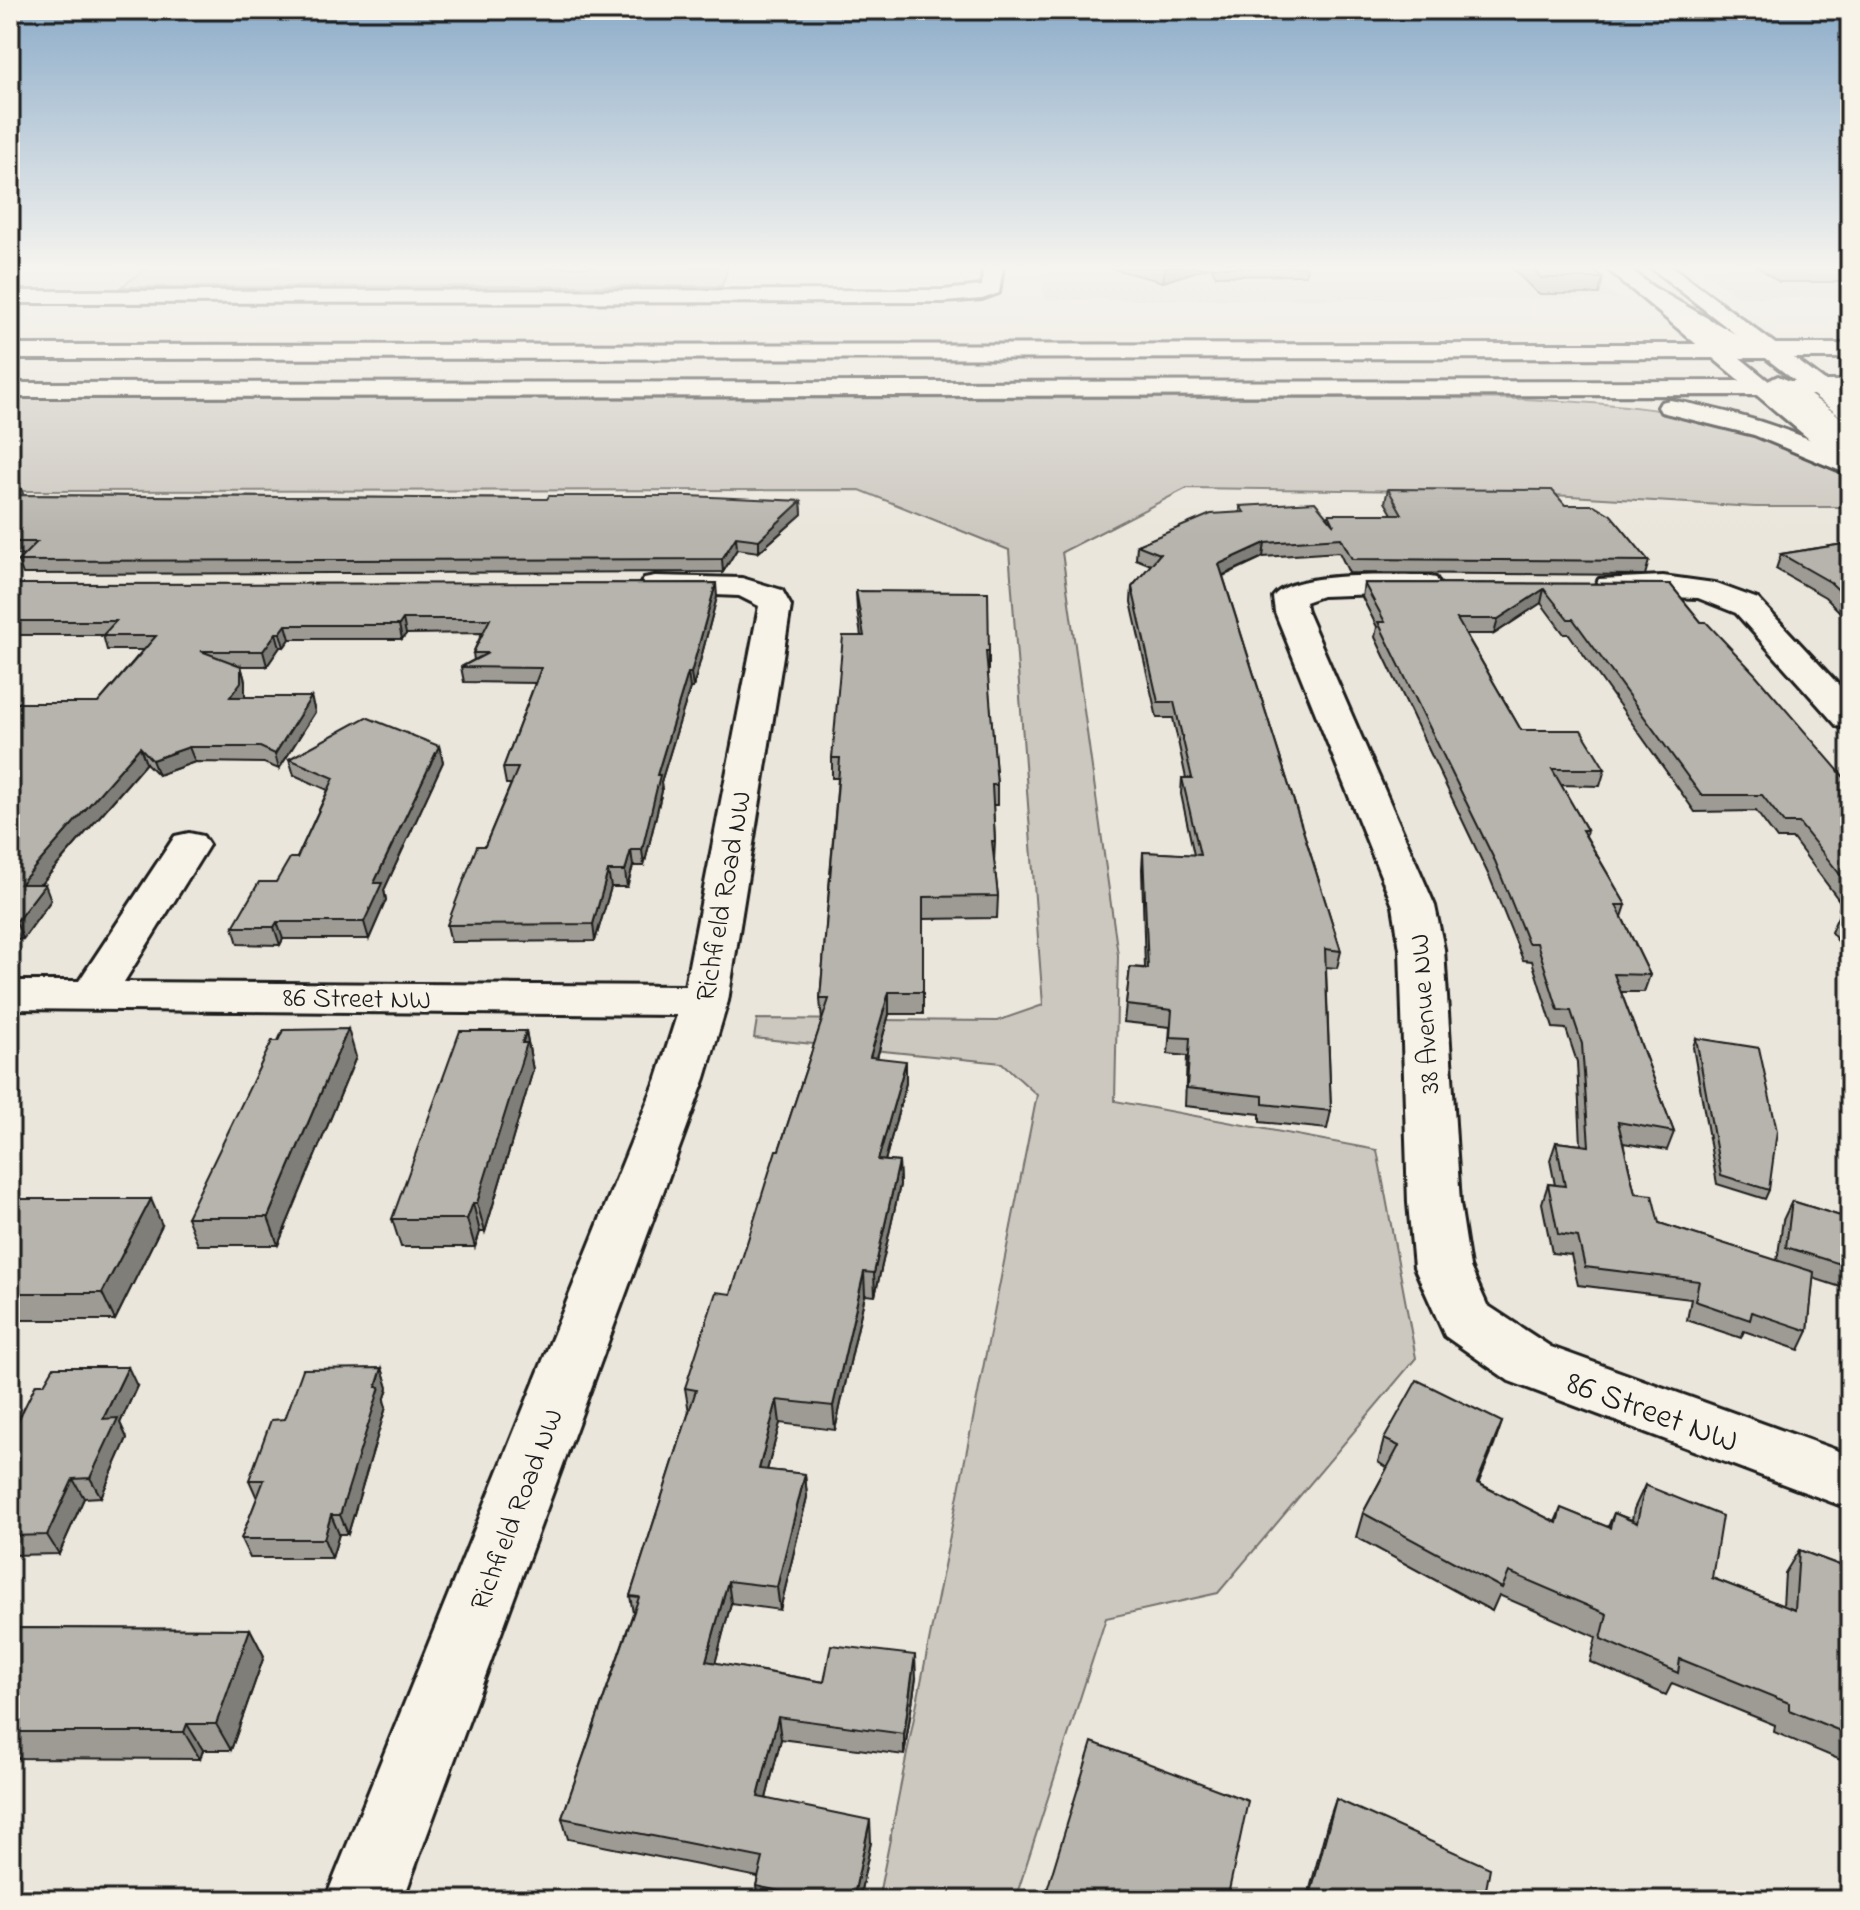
<svg xmlns="http://www.w3.org/2000/svg" width="1860" height="1910" font-family="'Indie Flower',sans-serif">
<rect width="100%" height="100%" fill="#eae6dc"/>
<filter id="ink" filterUnits="userSpaceOnUse"><feTurbulence type="fractalNoise" baseFrequency=".0125" numOctaves="2"/><feDisplacementMap in="SourceGraphic" scale="16" xChannelSelector="R" yChannelSelector="G"/><feConvolveMatrix kernelMatrix="1 2 1 2 8 2 1 2 1" color-interpolation-filters="sRGB"/></filter>
<g filter="url(#ink)">
<g fill="#dad7ce">
<polygon points="10,267 149,267 121,287 10,287"/>
<polygon points="1041,267 1584,267 1618,299 1044,300"/>
<polygon points="1696,267 1850,267 1850,298 1739,297"/>
</g>
<g fill="#ccc8c0" stroke="#74726e" stroke-width="2">
<polygon points="149,267 728,267 722,286 121,287"/>
<path d="M 1414,398 C 1561,399 1721,396 1850,477 L 1850,507 L 1755,507 L 1504,492 L 1187,488 L 1062,552 L 1118,955 L 1115,1101 L 1377,1150 L 1416,1358 L 1218,1593 L 1106,1618 L 1015,1900 L 878,1900 L 1037,1095 L 1002,1063 L 754,1038 L 757,1019 L 997,1021 L 1043,1005 L 1009,550 L 860,490 L 10,491 L 10,399 Z"/>
</g>
<g fill="none" stroke-linecap="round" stroke-linejoin="round">
<defs>
<g id="minor">
<polygon points="983,267 1003,267 999,293 982,299 943,302 10,303 10,291 943,290 982,286"/>
<polygon points="655,576 742,578 782,590 791,606 728,1001 705,1078 403,1900 325,1900 657,1078 677,1015 10,1009 10,981 79,981 175,836 189,833 203,836 209,845 124,982 685,986 759,606 739,596 644,592 640,585 644,578"/>
<path d="M 1425,576 L 1436,578 L 1440,585 L 1436,592 L 1322,596 L 1305,602 L 1307,612 L 1435,906 L 1444,949 L 1460,1203 L 1470,1267 L 1487,1305 L 1551,1347 L 1850,1455 L 1850,1509 L 1509,1381 L 1445,1336 L 1414,1267 L 1408,1203 L 1400,949 L 1393,906 L 1275,612 L 1273,597 C 1292,570 1393,576 1425,576 Z"/>
<polygon points="1663,576 1714,583 1758,599 1850,697 1850,729 1837,726 1736,613 1698,598 1610,595 1599,593 1595,586 1599,579"/>
</g>
<g id="tertiary">
<polygon points="1605,267 1628,267 1850,447 1850,468 1841,466"/>
<polygon points="1650,267 1673,267 1850,400 1850,419 1841,417"/>
</g>
<g id="secondary">
<polygon points="1630,274 1753,344 1850,344 1850,358 10,359 10,345 1722,344 1623,284 1620,280"/>
<polygon points="1778,376 1790,381 1850,381 1850,395 1810,395 1850,424 1850,444 1841,441 1779,395 10,397 10,383 1768,381"/>
<path d="M 1670,400 C 1733,411 1792,429 1850,457 L 1850,475 L 1754,435 L 1661,412 L 1658,407 L 1661,402 Z"/>
</g>
</defs>
<use href="#minor" stroke="#1c1c1c" stroke-width="6"/>
<use href="#tertiary" stroke="#1c1c1c" stroke-width="6"/>
<use href="#secondary" stroke="#1c1c1c" stroke-width="6"/>
<use href="#minor" fill="#f7f3e8" fill-rule="evenodd"/>
<use href="#tertiary" fill="#f7f3e8" fill-rule="evenodd"/>
<use href="#secondary" fill="#f7f3e8" fill-rule="evenodd"/>
</g>
<g fill="#9d9b94" stroke="#1c1c1c" stroke-width="2">
<polygon points="1106,267 1209,267 1163,282"/>
<polygon points="1211,267 1307,267 1306,275 1216,276"/>
<polygon points="1511,267 1591,267 1603,278 1599,294 1538,294"/>
<polygon points="1758,267 1850,267 1850,282 1779,282"/>
<polygon points="10,484 19,484 23,495 801,501 802,514 759,552 737,549 723,572 23,574 18,561 25,555 10,555"/>
<polygon points="1388,489 1565,505 1649,561 1645,575 1349,573 1339,552 1263,557 1223,576 1341,951 1337,968 1326,967 1331,1111 1327,1129 1260,1122 1260,1114 1185,1106 1187,1056 1168,1054 1170,1027 1124,1022 1130,967 1145,968 1142,869 1143,852 1194,855 1181,794 1182,778 1186,778 1173,718 1157,718 1131,602 1132,587 1151,565 1136,559 1137,545 1240,512 1240,506 1328,518 1329,514 1392,514 1385,502"/>
<polygon points="1850,543 1850,622 1825,597 1776,569 1781,554"/>
<polygon points="1364,583 1670,584 1701,622 1850,784 1850,957 1831,932 1839,914 1842,914 1839,909 1841,903 1793,839 1777,839 1756,811 1695,812 1569,634 1564,634 1541,603 1494,634 1466,634 1521,730 1605,769 1600,786 1561,785 1587,830 1586,836 1626,905 1622,917 1650,975 1644,992 1621,992 1674,1132 1667,1150 1623,1143 1635,1193 1659,1223 1777,1261 1783,1220 1792,1201 1850,1219 1850,1290 1813,1278 1808,1331 1799,1350 1744,1331 1741,1338 1687,1320 1691,1299 1578,1285 1571,1255 1552,1253 1542,1203 1548,1184 1555,1185 1550,1160 1556,1142 1581,1145 1577,1062 1566,1029 1553,1028 1532,961 1523,960 1490,878 1375,637 1377,627 1362,597"/>
<polygon points="10,584 717,597 693,688 690,688 661,782 662,791 644,866 633,866 627,887 611,887 595,941 451,942 447,925 485,846 511,784 506,784 503,768 535,683 464,682 461,667 474,660 473,653 482,633 406,634 402,639 290,639 284,647 280,647 267,666 239,666 241,666 245,681 245,697 311,697 315,712 279,769 264,763 195,762 158,775 146,763 41,884 51,900 23,939 10,939 10,703 98,703 143,650 107,650 103,635 19,635 10,645"/>
<polygon points="856,591 989,651 989,670 987,670 997,785 997,805 993,805 995,841 994,862 998,896 997,918 923,919 923,1014 889,1014 877,1058 906,1083 885,1161 899,1162 900,1185 875,1296 865,1295 835,1430 780,1423 767,1470 805,1474 807,1497 780,1610 731,1603 715,1663 824,1682 916,1678 904,1755 781,1739 766,1798 871,1842 859,1900 758,1900 756,1886 758,1877 568,1839 562,1818 633,1613 630,1596 689,1412 685,1388 731,1294 822,1021 820,999 838,778 832,778 832,758 861,636 857,610"/>
<polygon points="439,746 443,762 384,890 386,900 369,939 283,939 280,945 238,944 233,927 276,882 297,858 328,790 294,775 289,759"/>
<polygon points="526,1031 533,1070 485,1232 480,1232 475,1247 401,1247 392,1219"/>
<polygon points="1696,1038 1769,1190 1765,1199 1717,1184 1693,1047"/>
<polygon points="356,1057 278,1245 198,1245 187,1217"/>
<polygon points="10,1199 162,1225 115,1320 10,1320"/>
<polygon points="382,1368 388,1388 384,1401 386,1407 348,1534 339,1534 332,1558 250,1558 241,1539 257,1498 249,1480 285,1419"/>
<polygon points="137,1386 120,1423 127,1438 101,1497 84,1498 59,1554 10,1555 10,1437"/>
<polygon points="1502,1422 1478,1483 1555,1522 1561,1508 1608,1527 1614,1513 1632,1520 1634,1509 1645,1485 1712,1578 1783,1606 1785,1573 1799,1550 1850,1569 1850,1764 1774,1732 1775,1725 1672,1683 1666,1695 1590,1662 1596,1637 1499,1595 1492,1611 1356,1537 1363,1513 1387,1468 1378,1462 1384,1439"/>
<polygon points="10,1628 250,1629 264,1656 231,1750 203,1750 200,1759 10,1758"/>
<polygon points="1336,1799 1484,1900 1307,1900 1327,1825"/>
</g>
<g fill="#7f7e78" stroke="#1c1c1c" stroke-width="2">
<polygon points="1169,267 1209,267 1163,282 1165,269"/>
<polygon points="19,484 24,496 10,506 10,491"/>
<polygon points="801,501 802,514 759,552 759,540"/>
<polygon points="736,537 737,549 723,572 722,559"/>
<polygon points="1265,543 1263,557 1217,578 1219,564"/>
<polygon points="716,583 717,597 693,688 691,673"/>
<polygon points="1544,589 1541,603 1494,634 1498,619"/>
<polygon points="403,619 406,634 402,639 399,625"/>
<polygon points="14,621 19,635 10,645 10,625"/>
<polygon points="286,625 290,639 284,647 280,633"/>
<polygon points="276,633 280,647 267,666 263,651"/>
<polygon points="241,666 245,681 245,697 230,697"/>
<polygon points="688,673 690,688 661,782 662,791 644,866 642,850 657,775"/>
<polygon points="311,697 315,712 279,769 275,754"/>
<polygon points="439,746 443,762 384,890 386,900 369,939 364,922 374,883"/>
<polygon points="140,747 146,763 27,900 20,884"/>
<polygon points="189,747 195,762 158,775 152,760"/>
<polygon points="631,850 633,866 627,887 625,871"/>
<polygon points="608,871 611,887 595,941 593,924"/>
<polygon points="45,884 51,900 23,939 16,922"/>
<polygon points="277,922 283,939 280,945 274,927"/>
<polygon points="889,992 889,1014 871,1079 870,1057"/>
<polygon points="348,1029 356,1057 278,1245 268,1217"/>
<polygon points="526,1031 533,1070 485,1232 477,1203"/>
<polygon points="10,1039 18,1057 10,1070"/>
<polygon points="906,1061 906,1083 879,1183 878,1160"/>
<polygon points="899,1162 900,1185 875,1296 874,1273"/>
<polygon points="151,1199 162,1225 115,1320 102,1293"/>
<polygon points="473,1203 480,1232 475,1247 467,1219"/>
<polygon points="864,1272 865,1295 835,1430 833,1406"/>
<polygon points="128,1367 137,1386 120,1423 127,1438 101,1497 90,1478 103,1419"/>
<polygon points="382,1368 388,1388 384,1401 386,1407 348,1534 340,1515"/>
<polygon points="777,1400 780,1423 761,1492 759,1469"/>
<polygon points="1502,1422 1494,1446 1469,1506 1477,1483"/>
<polygon points="805,1474 807,1497 780,1610 777,1587"/>
<polygon points="73,1479 84,1498 59,1554 47,1535"/>
<polygon points="331,1515 339,1534 332,1558 324,1539"/>
<polygon points="728,1581 731,1603 710,1683 706,1661"/>
<polygon points="250,1629 264,1656 231,1750 216,1724"/>
<polygon points="915,1655 916,1678 904,1755 904,1734"/>
<polygon points="778,1717 781,1739 761,1818 758,1797"/>
<polygon points="187,1724 203,1750 200,1759 184,1732"/>
<polygon points="870,1820 871,1842 859,1900 853,1900"/>
</g>
<g fill="#b6b4ac" stroke="#1c1c1c" stroke-width="2">
<polygon points="1531,267 1591,267 1603,278 1541,278"/>
<polygon points="10,484 19,484 10,491"/>
<polygon points="1388,489 1552,490 1565,505 1594,505 1611,515 1649,561 1352,559 1341,538 1265,543 1219,564 1341,951 1325,949 1331,1111 1263,1104 1263,1096 1187,1088 1190,1038 1170,1037 1172,1010 1126,1005 1130,967 1148,969 1143,852 1200,855 1182,778 1192,778 1174,702 1158,702 1132,587 1160,554 1137,545 1211,514 1244,512 1240,506 1315,502 1334,525 1329,514 1402,514"/>
<polygon points="10,495 547,499 549,496 689,496 801,501 759,540 736,537 722,559 18,561 37,542 10,542"/>
<polygon points="1850,543 1850,601 1830,582 1781,554"/>
<polygon points="716,583 691,673 688,673 657,775 660,775 642,850 631,850 625,871 608,871 593,924 447,925 477,846 485,846 518,768 503,768 541,668 461,667 488,653 473,653 490,619 403,619 399,625 286,625 280,633 276,633 263,651 201,651 241,666 241,682 230,697 311,697 275,754 260,747 189,747 152,760 140,747 20,884 45,884 16,922 10,922 10,703 98,703 156,636 102,636 116,621 14,621 10,625 10,584"/>
<polygon points="1364,583 1670,584 1701,622 1706,622 1755,674 1850,784 1850,887 1799,823 1784,823 1762,795 1701,795 1573,619 1568,619 1544,589 1498,619 1457,619 1521,730 1581,730 1605,769 1552,769 1587,830 1582,830 1626,905 1616,905 1650,975 1614,974 1674,1132 1618,1122 1635,1193 1652,1195 1659,1223 1814,1272 1808,1331 1752,1312 1750,1320 1695,1301 1699,1281 1585,1267 1578,1237 1558,1234 1548,1184 1565,1186 1556,1142 1589,1146 1582,1044 1571,1011 1558,1010 1537,943 1528,943 1495,861 1378,622 1385,622"/>
<polygon points="856,591 988,592 989,651 986,651 997,785 992,785 995,841 992,841 998,896 923,897 923,992 889,992 870,1057 906,1061 878,1160 899,1162 874,1273 864,1272 833,1406 777,1400 759,1469 805,1474 777,1587 728,1581 706,1661 824,1682 831,1645 915,1655 904,1734 778,1717 758,1797 870,1820 853,1900 821,1900 756,1886 763,1858 562,1818 639,1597 630,1596 696,1390 685,1388 716,1292 731,1294 776,1150 779,1150 829,999 820,999 840,758 832,758 843,636 864,636"/>
<polygon points="366,717 439,746 374,883 382,883 364,922 277,922 274,927 233,927 259,882 276,882 290,858 297,858 334,778 289,759"/>
<polygon points="1839,914 1850,914 1850,929"/>
<polygon points="348,1029 268,1217 187,1217 272,1041 278,1041 283,1030"/>
<polygon points="460,1031 526,1031 522,1043 527,1043 477,1203 473,1203 467,1219 392,1219"/>
<polygon points="1696,1038 1759,1048 1777,1131 1769,1190 1721,1175"/>
<polygon points="10,1199 151,1199 102,1293 10,1293"/>
<polygon points="1792,1201 1850,1219 1850,1267 1786,1247"/>
<polygon points="54,1367 128,1367 103,1419 118,1418 90,1478 73,1479 47,1535 10,1536 10,1437 36,1384 44,1384"/>
<polygon points="382,1368 376,1387 380,1387 340,1515 331,1515 324,1539 241,1539 264,1480 249,1480 271,1420 285,1419 303,1369"/>
<polygon points="1417,1380 1502,1422 1477,1483 1557,1523 1561,1508 1610,1528 1614,1513 1637,1523 1645,1485 1722,1516 1712,1578 1795,1610 1799,1550 1850,1569 1850,1735 1789,1710 1789,1703 1680,1659 1678,1673 1601,1639 1607,1614 1509,1572 1502,1588 1363,1513 1399,1446 1384,1439"/>
<polygon points="10,1628 250,1629 216,1724 187,1724 184,1732 10,1732"/>
<polygon points="1092,1742 1248,1801 1227,1900 1044,1900"/>
<polygon points="1336,1799 1490,1868 1484,1900 1309,1900"/>
</g>
</g>
<linearGradient id="sky" x2="0" y2="1"><stop stop-color="#8cacc9"/><stop offset="0.5" stop-color="#f6f4ef"/><stop offset="1" stop-color="#f6f4ef" stop-opacity="0"/></linearGradient>
<rect width="1860" height="535" fill="url(#sky)"/>
<g text-anchor="middle" stroke-width="7" stroke-linejoin="round" paint-order="stroke">
<g font-size="28" fill="#1c1c1c" stroke="#f7f3e8">
<text transform="translate(722 896) rotate(-80)" y="10">Richfield Road NW</text>
<text transform="translate(357 997) rotate(1)" y="10">86 Street NW</text>
<text transform="translate(1423 1014) rotate(-94)" y="10">38 Avenue NW</text>
<text transform="translate(515 1509) rotate(-69)" y="10">Richfield Road NW</text>
</g>
<g font-size="34" fill="#1c1c1c" stroke="#f7f3e8">
<text transform="translate(1653 1410) rotate(20)" y="12">86 Street NW</text>
</g>
</g>
<rect width="1860" height="1910" fill="none" stroke="#f7f3e8" stroke-width="40"/>
<rect x="20" y="20" width="1820" height="1870" fill="none" stroke="#1c1c1c" stroke-width="3" filter="url(#ink)"/>
</svg>
